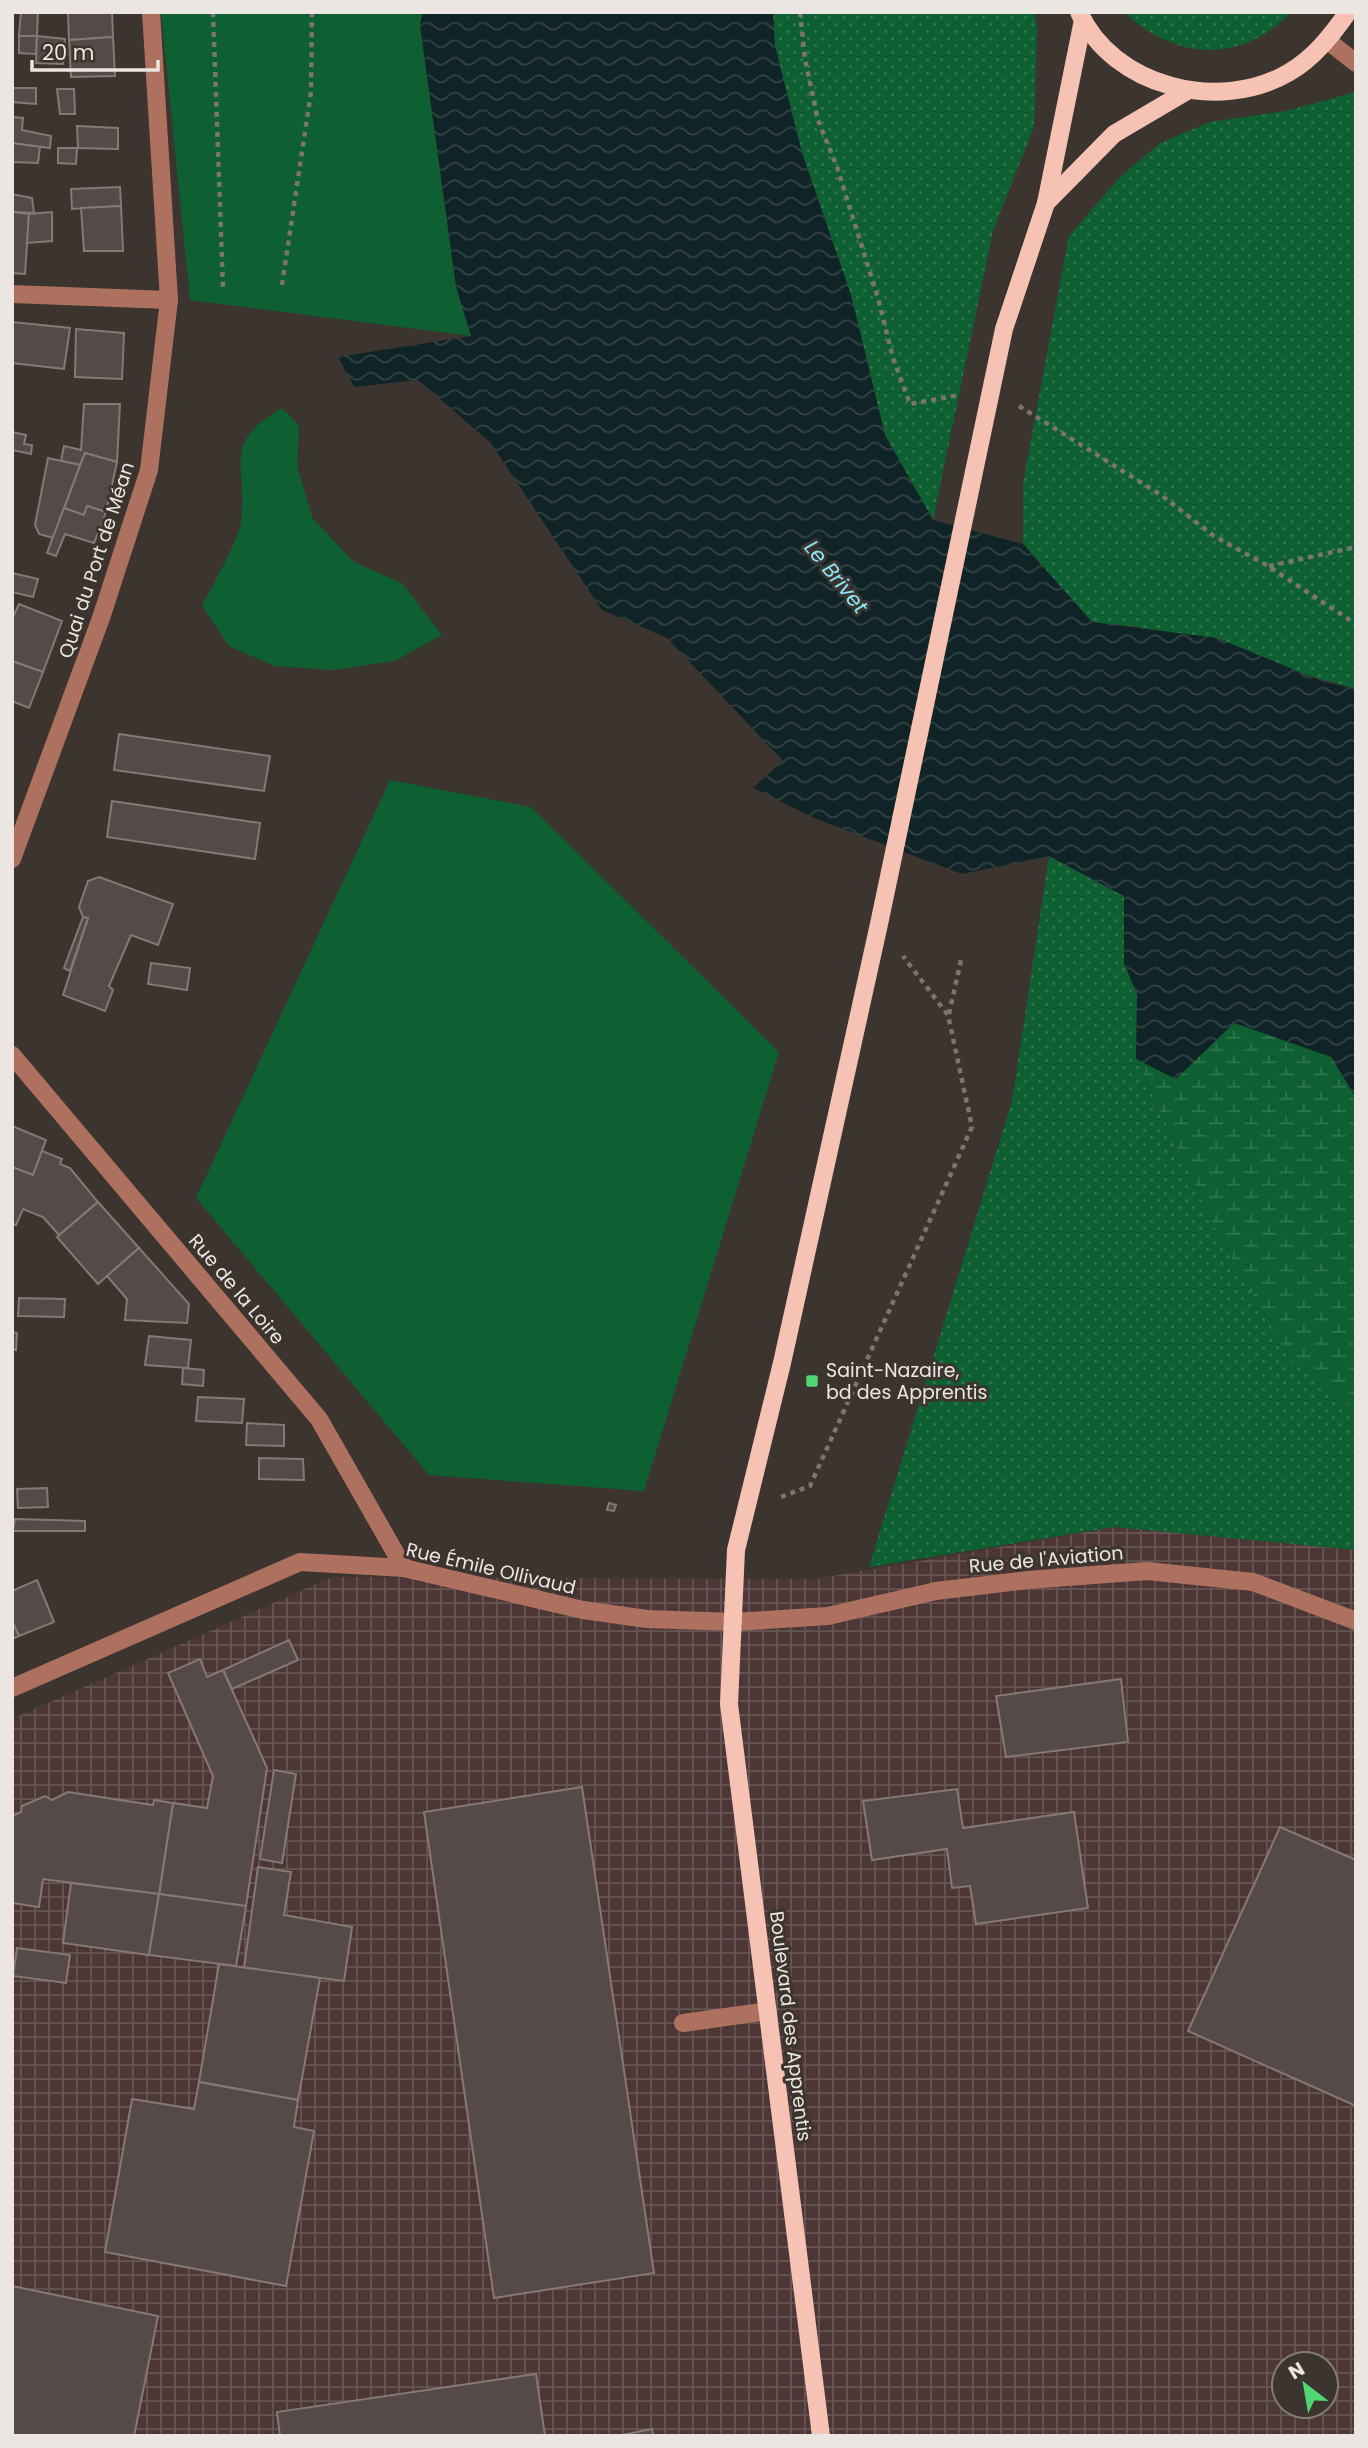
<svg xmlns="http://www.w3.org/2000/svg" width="1368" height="2448" font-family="Poppins,sans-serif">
<defs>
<pattern id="industrial-grid" width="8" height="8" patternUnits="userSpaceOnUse" patternTransform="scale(1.75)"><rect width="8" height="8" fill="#4c3736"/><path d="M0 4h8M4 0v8" fill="none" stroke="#665453"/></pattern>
<pattern id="grass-dots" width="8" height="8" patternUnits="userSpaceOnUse" patternTransform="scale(1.75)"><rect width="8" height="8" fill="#0e5f31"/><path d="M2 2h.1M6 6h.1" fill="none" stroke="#31764f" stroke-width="1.8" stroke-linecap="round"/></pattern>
<pattern id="wetland-marsh" width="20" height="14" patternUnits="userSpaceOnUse" patternTransform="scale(1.75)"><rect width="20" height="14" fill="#0e5f31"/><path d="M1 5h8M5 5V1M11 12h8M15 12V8" fill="none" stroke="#31764f"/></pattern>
<pattern id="water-waves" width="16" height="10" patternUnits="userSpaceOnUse" patternTransform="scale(1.75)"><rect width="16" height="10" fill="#102326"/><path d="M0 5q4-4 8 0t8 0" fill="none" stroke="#334345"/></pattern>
</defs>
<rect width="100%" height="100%" fill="#3c342e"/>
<path fill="url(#industrial-grid)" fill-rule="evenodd" d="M 1115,1527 L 1356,1550 L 1356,2436 L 12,2436 L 12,1719 L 332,1577 L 816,1579 ZM 1284,2364 L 1326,2364 L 1326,2406 L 1284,2406 Z"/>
<g fill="url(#grass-dots)">
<polygon points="773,12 1034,12 1037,26 1034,127 993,231 933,520 885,435 851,295 802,153 775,46"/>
<path d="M 1124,12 L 1291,12 C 1242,65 1174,60 1124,12 Z"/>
<polygon points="1356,92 1356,689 1138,627 1092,622 1023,544 1023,482 1069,236 1120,177 1160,143 1210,122 1286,111"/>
<polygon points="1049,856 1124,896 1124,963 1137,994 1136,1059 1216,1230 1291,1361 1356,1410 1356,1550 1115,1527 869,1567 1012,1101"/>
</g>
<polygon fill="url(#wetland-marsh)" points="1356,958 1356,1410 1291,1361 1216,1230 1136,1059 1137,994"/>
<g fill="#0e5f31">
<polygon points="161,12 423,12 420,25 456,286 471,336 190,300"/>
<path d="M 282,408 L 299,426 L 297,466 L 313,519 L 354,562 L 402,583 L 442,635 L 395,661 L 333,670 L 274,666 L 229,646 L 202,606 C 212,586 239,540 241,521 C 248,464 220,444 282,408 Z"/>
<polygon points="390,780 531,807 779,1052 644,1491 429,1475 196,1198"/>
</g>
<polygon fill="url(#water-waves)" points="423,12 773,12 775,46 802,153 851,295 885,435 933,520 1023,544 1092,622 1217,638 1324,682 1356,689 1356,1098 1331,1057 1234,1023 1176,1079 1136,1059 1137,994 1124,963 1124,896 1049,856 962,874 814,818 753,788 783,761 667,638 602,610 490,442 418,380 354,387 338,357 471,336 456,286 420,25"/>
<g fill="#554a48" stroke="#857876" stroke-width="2">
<polygon points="21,12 38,12 37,36 19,36"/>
<polygon points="68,12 112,12 113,37 69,40"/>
<polygon points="19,36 37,36 36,54 19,53"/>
<polygon points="37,36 65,39 63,64 36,63"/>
<polygon points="113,37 115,76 71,77 69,40"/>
<polygon points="12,88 36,88 36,104 12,102"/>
<polygon points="57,89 74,89 75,114 60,114"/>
<polygon points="12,117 23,118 22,130 51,136 50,148 12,143"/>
<polygon points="77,126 118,128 118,149 78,148"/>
<polygon points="12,143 40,147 38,163 12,162"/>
<polygon points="58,148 77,148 76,164 58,163"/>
<polygon points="120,187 121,206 72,209 71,189"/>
<polygon points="12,194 32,198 34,213 12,212"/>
<polygon points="121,206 123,251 84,251 81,208"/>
<polygon points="12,212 29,214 25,274 12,273"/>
<polygon points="52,212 52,241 27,243 29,214"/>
<polygon points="12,322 70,328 64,369 12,363"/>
<polygon points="76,329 124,333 122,379 75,377"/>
<polygon points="84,404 120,404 117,462 85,453 80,465 61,461 64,446 81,450"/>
<polygon points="12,432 26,435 24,444 32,445 31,454 12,450"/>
<polygon points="85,453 117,462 106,512 87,506 84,515 64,508"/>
<polygon points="48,458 80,465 53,538 39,534 35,525"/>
<polygon points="87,506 106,512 94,543 65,534 56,556 47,553 64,508 84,515"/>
<polygon points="12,573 38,579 33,597 12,592"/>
<polygon points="19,604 62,621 43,672 12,661 12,619"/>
<polygon points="12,661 43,672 29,708 12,701"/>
<polygon points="119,734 270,756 264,791 114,770"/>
<polygon points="112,801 260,823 255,859 107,837"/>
<polygon points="99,877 173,904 158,945 131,935 109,986 113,990 105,1011 63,995 88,918 83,917 79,907 88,881"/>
<polygon points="83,917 88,918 70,971 64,968"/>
<polygon points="151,963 190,968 187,990 148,984"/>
<polygon points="12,1126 46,1140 33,1175 12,1167"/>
<polygon points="42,1151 62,1159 60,1164 70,1168 98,1202 59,1235 43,1217 23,1209 16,1225 12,1224 12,1167 33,1175"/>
<polygon points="98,1202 139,1248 98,1284 57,1237"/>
<polygon points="139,1248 189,1304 187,1323 125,1320 127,1299 107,1276"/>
<polygon points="19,1298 65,1299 64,1317 18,1316"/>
<polygon points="12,1332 17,1333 16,1350 12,1349"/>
<polygon points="149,1336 191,1340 188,1368 145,1365"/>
<polygon points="183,1368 204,1370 203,1386 182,1384"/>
<polygon points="198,1397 244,1399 242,1423 196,1421"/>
<polygon points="247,1423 284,1425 284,1446 246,1445"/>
<polygon points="259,1458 303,1459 304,1480 259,1479"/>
<polygon points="47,1488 48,1507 18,1508 17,1489"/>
<polygon points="609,1503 616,1505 614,1511 607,1510"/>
<polygon points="15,1519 85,1521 85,1531 13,1531"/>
<polygon points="37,1580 54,1622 19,1636 12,1621 12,1591"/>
<polygon points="12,1621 19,1636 12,1639"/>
<polygon points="289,1640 298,1660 232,1689 223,1670"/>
<polygon points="200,1659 207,1677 223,1670 267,1768 246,1906 159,1894 173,1803 207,1808 213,1776 168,1673"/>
<polygon points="1121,1679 1128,1742 1006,1757 996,1696"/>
<polygon points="274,1770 296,1774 282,1863 260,1859"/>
<polygon points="582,1787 654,2273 494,2298 424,1812"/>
<polygon points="957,1789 963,1828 1074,1812 1088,1908 976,1924 970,1886 952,1888 947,1849 872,1860 863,1801"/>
<polygon points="68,1792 153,1805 154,1800 173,1803 159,1894 43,1879 39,1907 12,1903 12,1816 21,1812 22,1806 45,1796 52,1800"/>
<polygon points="1280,1827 1356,1860 1356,2106 1188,2031"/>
<polygon points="258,1867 291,1872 284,1915 352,1927 344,1981 244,1968"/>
<polygon points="71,1883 159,1894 149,1955 63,1943"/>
<polygon points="159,1894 246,1906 236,1966 149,1955"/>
<polygon points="17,1948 70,1955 66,1983 13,1976"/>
<polygon points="219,1964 320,1978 298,2100 199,2082"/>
<polygon points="199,2082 298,2100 294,2127 314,2131 286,2286 105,2252 132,2099 194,2109"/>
<polygon points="12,2286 158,2316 134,2436 12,2436"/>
<polygon points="536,2374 545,2436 280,2436 277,2412"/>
<polygon points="652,2429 653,2436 617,2436"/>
</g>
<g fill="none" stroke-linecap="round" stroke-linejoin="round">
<g stroke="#7b746f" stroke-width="4.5" stroke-dasharray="5 5" stroke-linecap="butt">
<polyline points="213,12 223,288"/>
<polyline points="800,12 805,59 818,120 837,167 878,298 893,358 910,404 960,395"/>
<polyline points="282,285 311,92 312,12"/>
<polyline points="1019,406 1161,495 1214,536 1268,566 1356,624"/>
<polyline points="1269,566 1356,547"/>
<polyline points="949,1014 961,960"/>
<polyline points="781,1497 810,1486 972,1127 948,1015 903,956"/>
</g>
<g stroke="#af715f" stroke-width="18">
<polyline points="1328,41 1356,63"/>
<polyline points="12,294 169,300"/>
<polyline points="12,859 101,618 149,470 169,300 151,12"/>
<polyline points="12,1055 319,1419 404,1568"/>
<polyline points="12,1688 300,1562 404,1568 583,1610 647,1619 735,1622 828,1616 936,1591 1028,1580 1147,1571 1253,1582 1356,1621"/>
<polyline points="683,2023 768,2011"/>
</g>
<g stroke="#f6c2b3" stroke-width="18">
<path d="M 1079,12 C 1113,87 1219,113 1288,73 C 1313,59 1332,35 1348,12"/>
<polyline points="1046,203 1114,134 1187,91"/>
<polyline points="821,2436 729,1704 736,1550 782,1363 879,924 1004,329 1046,203 1083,20"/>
</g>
</g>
<rect fill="#51d674" stroke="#3c342e" stroke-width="2.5" x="805" y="1374" width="14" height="14" rx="3.5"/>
<g text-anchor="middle" stroke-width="6" stroke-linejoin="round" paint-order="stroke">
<g font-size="19" fill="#ebe6e2" stroke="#3c342e">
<text transform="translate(96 560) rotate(-72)" y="7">Quai du Port de Méan</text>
<text transform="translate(237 1289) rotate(50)" y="7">Rue de la Loire</text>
<text transform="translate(1046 1559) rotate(-5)" y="7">Rue de l'Aviation</text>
<text transform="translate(491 1568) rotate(13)" y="7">Rue Émile Ollivaud</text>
<text transform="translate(791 2026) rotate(83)" y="7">Boulevard des Apprentis</text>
</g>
<g font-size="19" fill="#ebe6e2" stroke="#3c342e" text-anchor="start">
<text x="826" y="1377">Saint-Nazaire,<tspan x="826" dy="22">bd des Apprentis</tspan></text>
</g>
<g font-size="21" font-style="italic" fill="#86e7f8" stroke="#3c342e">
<text transform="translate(836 577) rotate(51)" y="7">Le Brivet</text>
</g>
</g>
<rect width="1368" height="2448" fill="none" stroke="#ebe6e2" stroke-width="28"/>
<g transform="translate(1305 2385) rotate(329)"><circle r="33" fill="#3c342e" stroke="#827b76" stroke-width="2"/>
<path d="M0-5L12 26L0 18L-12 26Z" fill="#51d674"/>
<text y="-10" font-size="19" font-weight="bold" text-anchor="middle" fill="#ebe6e2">N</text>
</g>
<path d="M32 60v10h126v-10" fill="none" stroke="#ebe6e2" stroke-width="3.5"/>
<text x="42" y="60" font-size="21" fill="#ebe6e2" stroke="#3c342e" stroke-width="5" paint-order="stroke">20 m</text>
</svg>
